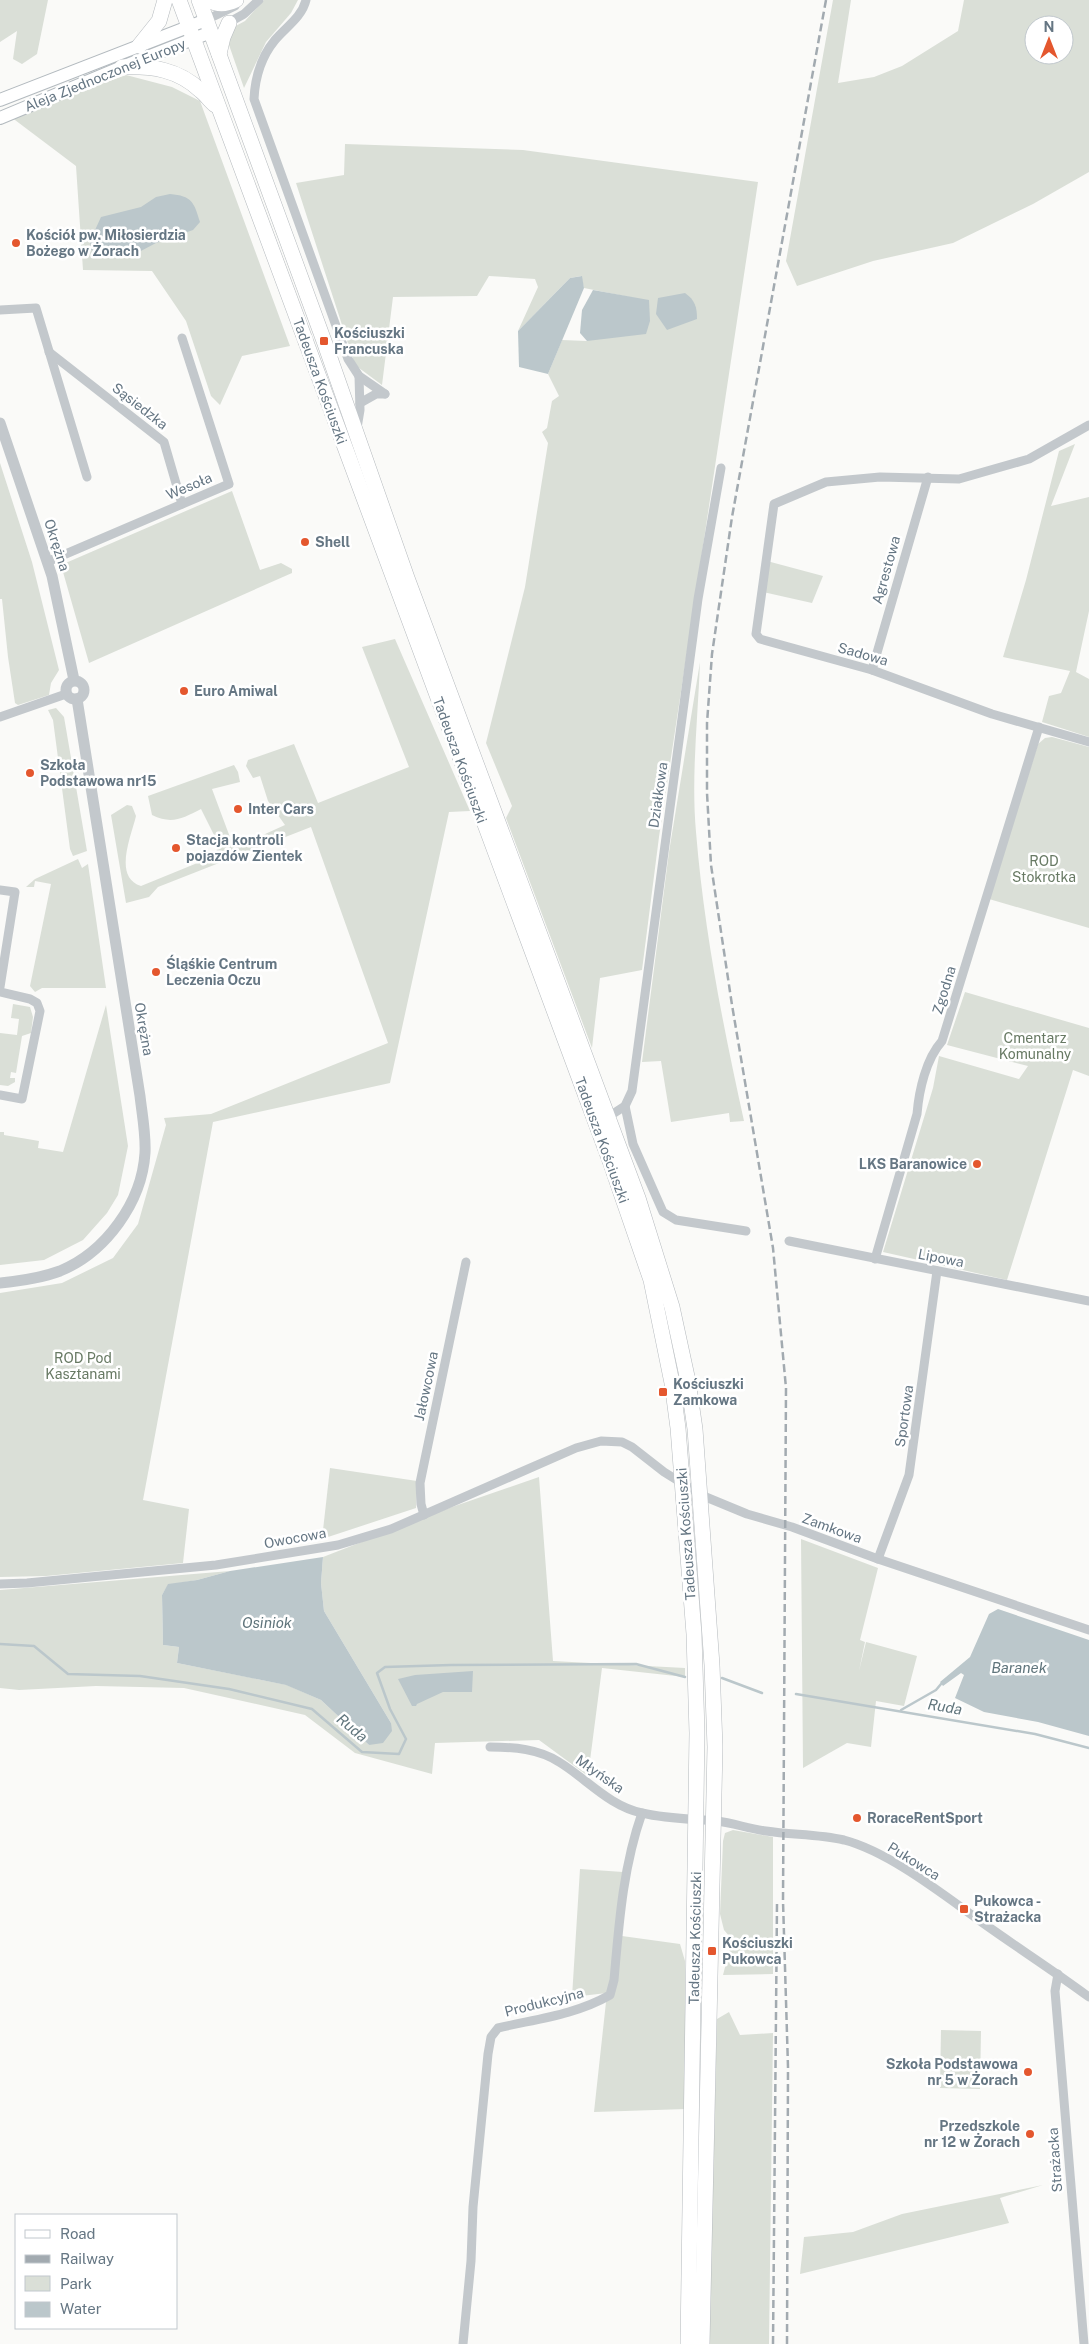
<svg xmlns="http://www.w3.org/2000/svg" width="1089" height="2344" font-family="'Public Sans',sans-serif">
<rect width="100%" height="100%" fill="#fafaf8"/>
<g fill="#dadfd7" fill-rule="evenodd">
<polygon points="0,0 48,0 37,54 22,64 13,59 17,31 0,42"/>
<polygon points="264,0 298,0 291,13 266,42 244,88 229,45 232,28 245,21"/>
<path d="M 833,0 L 851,0 L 838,83 L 874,77 L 902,66 L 958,31 L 964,0 L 1089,0 L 1089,172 L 1033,204 L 953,243 L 873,261 L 797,286 L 786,261 ZM 1034,25 L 1064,25 L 1064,55 L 1034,55 Z"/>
<polygon points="126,75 172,87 200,101 290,346 242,356 220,405 211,396 186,321 152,271 83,270 76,166 11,117"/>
<polygon points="345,144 523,150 758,182 659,837 642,970 600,978 592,1048 506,818 512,806 486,743 525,587 548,443 542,432 547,428 552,401 559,396 548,374 562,340 587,341 649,301 584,288 581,276 570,278 518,331 538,287 535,279 489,276 477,296 393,297 382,385 355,365 296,183 344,175"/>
<polygon points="1075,444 1051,506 1089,497 1089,611 1076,672 1089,679 1089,737 1042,722 1049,696 1061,693 1070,671 1003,657 1026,580 1059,451"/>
<polygon points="0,463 32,562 59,670 51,683 49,695 18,705 15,703 8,657 2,599 0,599"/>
<polygon points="232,491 260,570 281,563 292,569 292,573 89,663 61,565"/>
<polygon points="767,561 823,576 812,603 763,592"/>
<path d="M 395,639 L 470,811 L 449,812 L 390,1083 L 213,1122 L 143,1500 L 189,1509 L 183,1563 L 46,1576 L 0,1577 L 0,1293 L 62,1283 L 113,1258 L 138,1224 L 166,1125 L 164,1118 L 211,1114 L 388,1043 L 311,827 L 158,887 L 149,897 L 126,903 L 111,815 L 127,805 L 132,806 L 136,816 C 131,837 113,877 141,886 L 217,855 L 216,839 L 201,809 C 183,818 172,825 152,815 L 148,796 L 234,765 L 238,772 L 240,782 L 212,789 L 234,848 L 285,825 L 268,801 L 260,776 L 253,778 L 246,766 L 248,760 L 294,744 L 318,803 L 409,767 L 362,647 Z"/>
<path d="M 700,662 C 698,718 691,776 696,832 C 704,930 723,1026 744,1121 L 730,1122 L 729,1113 L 671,1122 L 661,1061 L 642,1062 L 669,852 Z"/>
<polygon points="56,708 64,717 87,851 73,856 70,849 53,720 48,710"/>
<polygon points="1052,737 1089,747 1089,928 989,899 1038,744 1045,738"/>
<polygon points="78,859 82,868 88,864 106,988 42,988 35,992 30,986 51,884 35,881 34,887 26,887 35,879"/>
<polygon points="965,992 1089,1028 1089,1076 1073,1070 1007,1280 883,1252 933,1088 939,1056 1019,1079 1028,1066 947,1045"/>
<polygon points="13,1004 30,1007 33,1017 31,1033 22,1036 16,1073 11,1072 10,1078 15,1078 15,1082 8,1086 0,1085 0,1033 17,1035 19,1019 11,1018"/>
<polygon points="106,1005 128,1146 118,1195 107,1213 83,1240 44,1260 0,1265 0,1132 4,1132 4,1135 39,1141 38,1148 63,1152"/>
<polygon points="330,1468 417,1481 416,1508 322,1539"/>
<polygon points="539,1477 553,1661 685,1668 685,1677 602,1668 588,1776 539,1740 435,1743 432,1774 355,1753 305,1715 184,1688 96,1686 19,1690 0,1688 0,1590 230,1571 197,1580 168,1585 162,1595 163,1645 179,1647 177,1663 287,1685 321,1700 369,1745 391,1723 324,1611 321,1583 323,1557 452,1507"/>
<polygon points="801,1539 878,1568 860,1640 865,1642 859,1671 866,1642 917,1656 904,1706 876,1701 871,1747 847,1743 803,1768"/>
<polygon points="733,1830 773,1837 773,1974 723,1975 730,1948 730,1937 724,1930 720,1914 723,1841 725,1833"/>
<polygon points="580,1869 623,1872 622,1936 680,1944 685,1961 686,2109 594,2112 607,1993 572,1997"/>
<polygon points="729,2012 740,2035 773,2033 769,2344 709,2344 717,2019"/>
<polygon points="941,2030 981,2031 980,2089 940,2088"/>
<polygon points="1043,2185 1000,2198 1009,2223 800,2274 804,2237 853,2232 902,2214"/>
</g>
<g fill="#bbc7cb">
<path d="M 170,194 C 192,196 194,202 200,222 L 193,230 L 156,243 L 139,252 L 113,255 L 91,250 L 90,241 L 101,217 L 141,207 L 156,197 Z"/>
<polygon points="582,276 584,288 548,374 519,367 518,331 570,278"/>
<polygon points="593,290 649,300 650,321 646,334 587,341 580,333 582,310"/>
<path d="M 685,293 C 695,300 697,307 697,319 L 667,330 L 656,314 L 658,298 Z"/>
<polygon points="323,1557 321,1583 324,1611 391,1723 392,1731 383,1743 369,1745 321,1700 286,1685 177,1663 179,1647 163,1645 162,1595 168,1584 197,1580 230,1571"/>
<polygon points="998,1609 1089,1640 1089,1736 1038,1722 984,1712 955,1698 964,1675 961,1673 943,1686 940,1682 970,1657 989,1614"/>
<polygon points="473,1671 472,1692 443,1692 417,1704 416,1706 412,1706 398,1679 415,1675"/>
</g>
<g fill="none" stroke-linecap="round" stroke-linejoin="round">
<g stroke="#bbc7cb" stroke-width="2.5">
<polyline points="0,1644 34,1646 68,1674 140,1676 229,1689 312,1709 362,1752 399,1754 406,1739 390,1709 377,1673 385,1667 451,1665 636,1664 685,1677"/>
<polyline points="722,1678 762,1693"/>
<polyline points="796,1694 1035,1734 1089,1748"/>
<polyline points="901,1710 936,1690 941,1684"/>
</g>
<defs>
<g id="secondary">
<polyline points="0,100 206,20"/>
<polyline points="0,118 122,67 211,32"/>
</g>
<g id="primary">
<polyline points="179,0 610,1161 651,1280 672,1383 678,1428 694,1634 697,1733 688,2344"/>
<polyline points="199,0 324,341 407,578 638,1198 672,1307 688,1381 695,1429 712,1665 715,1747 702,2344"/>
<path d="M 208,0 C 218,5 225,5 236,0"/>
<polyline points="139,46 159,21 165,0"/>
<polyline points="219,54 223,37 229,23"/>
<path d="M 122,67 C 152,66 178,69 201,91 C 206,95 210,101 215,105"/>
</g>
</defs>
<use href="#secondary" stroke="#b3babf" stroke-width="14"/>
<use href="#primary" stroke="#b5babe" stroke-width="16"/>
<g stroke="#c3c8cc" stroke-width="9">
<path d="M 306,0 C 302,17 286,27 275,40 C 261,57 255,78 254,99 L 348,359 L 359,376 L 385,394"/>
<polyline points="206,20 235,6"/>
<polyline points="226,24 244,14 259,0"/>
<polyline points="0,310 36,308 87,477"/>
<polyline points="49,352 164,442 182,504"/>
<polyline points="360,403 376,394 385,394"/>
<polyline points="1089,425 1029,459 959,479 880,477 826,482 774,504 756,634 760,639 872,670 992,714 1089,742"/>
<polyline points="357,428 360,410 359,376"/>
<polyline points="47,562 229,484 182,338"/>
<polyline points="872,670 928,477"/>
<polyline points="0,717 66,694"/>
<polyline points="0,890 15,892 0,987"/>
<polyline points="0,992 30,999 37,1003 40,1011 22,1099 0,1095"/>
<polyline points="625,1106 633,1144 663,1212 676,1220 746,1231"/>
<polyline points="608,1117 625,1106 632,1091 698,599 721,468"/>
<polyline points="789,1241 1089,1301"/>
<path d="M 875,1259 L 917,1114 C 919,1090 926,1059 942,1041 L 1039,727"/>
<polyline points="424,1515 421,1504 420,1483 466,1262"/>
<polyline points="878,1559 909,1475 937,1271"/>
<polyline points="0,1584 27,1583 216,1565 338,1545 391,1529 576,1448 601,1441 622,1442 632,1447 664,1472 701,1495 747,1514 792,1527 878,1559 1089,1630"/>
<path d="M 490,1747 C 514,1747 539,1749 559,1762 C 587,1779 609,1806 642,1813 C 667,1819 693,1819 717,1821 C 734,1823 749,1829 766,1831 C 792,1835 818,1834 844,1840 C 890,1852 945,1896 983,1923 C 1018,1948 1054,1971 1089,1997"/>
<polyline points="1058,1974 1055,1991 1084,2344"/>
<path d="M 463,2344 L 471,2261 L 473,2207 L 488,2054 L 491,2037 L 498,2028 C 536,2019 575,2015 610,1995 L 614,1980 C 619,1923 623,1867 642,1813"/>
</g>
<g stroke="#c3c8cc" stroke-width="11">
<polyline points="0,423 52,576 74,680"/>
<circle cx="75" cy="690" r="9"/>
<path d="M 0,1283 C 20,1281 41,1278 60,1271 C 106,1252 142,1202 145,1153 C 146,1134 142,1114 140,1096 L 77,699"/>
</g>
<use href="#secondary" stroke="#fff" stroke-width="12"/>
<use href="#primary" stroke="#fff" stroke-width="15"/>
<g stroke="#a2aab0" stroke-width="2.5" stroke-dasharray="8 4" stroke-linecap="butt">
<polyline points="773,2344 777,1904"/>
<polyline points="787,2344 788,2067 783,1901 786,1388 773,1248 732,1005 711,865 707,793 707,723 712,654 732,517 826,0"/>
</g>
</g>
<g fill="#e4572e" stroke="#fff" stroke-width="2">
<circle cx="16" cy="243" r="5"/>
<rect x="319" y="336" width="10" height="10" rx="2.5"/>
<circle cx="305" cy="542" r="5"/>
<circle cx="184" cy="691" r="5"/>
<circle cx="30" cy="773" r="5"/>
<circle cx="238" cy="809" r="5"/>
<circle cx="176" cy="848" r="5"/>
<circle cx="156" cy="972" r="5"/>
<circle cx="977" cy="1164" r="5"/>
<rect x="658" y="1387" width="10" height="10" rx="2.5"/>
<circle cx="857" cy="1818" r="5"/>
<rect x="959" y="1904" width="10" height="10" rx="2.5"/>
<rect x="707" y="1946" width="10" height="10" rx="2.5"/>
<circle cx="1028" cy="2072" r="5"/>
<circle cx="1030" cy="2134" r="5"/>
</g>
<g text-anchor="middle" stroke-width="5" stroke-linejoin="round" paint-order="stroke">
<g font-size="14" fill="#657683" stroke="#fff">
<text transform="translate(105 75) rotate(-22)" y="5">Aleja Zjednoczonej Europy</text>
<text transform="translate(320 381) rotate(70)" y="5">Tadeusza Kościuszki</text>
<text transform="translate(140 406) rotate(38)" y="5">Sąsiedzka</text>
<text transform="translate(189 486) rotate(-23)" y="5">Wesoła</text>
<text transform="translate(57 545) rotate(72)" y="5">Okrężna</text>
<text transform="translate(886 570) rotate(-74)" y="5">Agrestowa</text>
<text transform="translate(863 654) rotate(16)" y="5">Sadowa</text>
<text transform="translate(460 760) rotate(70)" y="5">Tadeusza Kościuszki</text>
<text transform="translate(658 795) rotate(-82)" y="5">Działkowa</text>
<text transform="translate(944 990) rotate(-73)" y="5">Zgodna</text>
<text transform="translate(144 1029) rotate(80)" y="5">Okrężna</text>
<text transform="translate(602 1140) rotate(70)" y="5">Tadeusza Kościuszki</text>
<text transform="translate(941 1258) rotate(11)" y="5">Lipowa</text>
<text transform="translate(426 1386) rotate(-78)" y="5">Jałowcowa</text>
<text transform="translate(904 1416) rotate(-82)" y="5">Sportowa</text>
<text transform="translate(832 1528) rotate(20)" y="5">Zamkowa</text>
<text transform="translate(686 1534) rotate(-94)" y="5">Tadeusza Kościuszki</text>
<text transform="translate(295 1538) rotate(-10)" y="5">Owocowa</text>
<text transform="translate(600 1774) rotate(35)" y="5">Młyńska</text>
<text transform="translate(914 1861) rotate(32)" y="5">Pukowca</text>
<text transform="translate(695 1938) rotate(-89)" y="5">Tadeusza Kościuszki</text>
<text transform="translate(544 2002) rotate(-14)" y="5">Produkcyjna</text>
<text transform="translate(1055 2160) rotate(-94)" y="5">Strażacka</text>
</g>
<g font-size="14" font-weight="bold" fill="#657683" stroke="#fff" text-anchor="start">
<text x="26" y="240">Kościół pw. Miłosierdzia<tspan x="26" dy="16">Bożego w Żorach</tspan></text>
<text x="334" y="338">Kościuszki<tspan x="334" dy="16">Francuska</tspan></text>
<text x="315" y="547">Shell</text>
<text x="194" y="696">Euro Amiwal</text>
<text x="40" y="770">Szkoła<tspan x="40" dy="16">Podstawowa nr15</tspan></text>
<text x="248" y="814">Inter Cars</text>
<text x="186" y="845">Stacja kontroli<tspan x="186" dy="16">pojazdów Zientek</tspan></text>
<text x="166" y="969">Śląśkie Centrum<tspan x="166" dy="16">Leczenia Oczu</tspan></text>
<text x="967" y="1169" text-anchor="end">LKS Baranowice</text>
<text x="673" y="1389">Kościuszki<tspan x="673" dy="16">Zamkowa</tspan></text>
<text x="867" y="1823">RoraceRentSport</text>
<text x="974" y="1906">Pukowca -<tspan x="974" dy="16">Strażacka</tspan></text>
<text x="722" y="1948">Kościuszki<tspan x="722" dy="16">Pukowca</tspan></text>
<text x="1018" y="2069" text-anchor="end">Szkoła Podstawowa<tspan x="1018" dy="16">nr 5 w Żorach</tspan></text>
<text x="1020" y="2131" text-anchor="end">Przedszkole<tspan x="1020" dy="16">nr 12 w Żorach</tspan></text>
</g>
<g font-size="14" fill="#687a64" stroke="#fff">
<text x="1044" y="866">ROD<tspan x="1044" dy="16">Stokrotka</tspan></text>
<text x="1035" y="1043">Cmentarz<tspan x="1035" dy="16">Komunalny</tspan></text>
<text x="83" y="1363">ROD Pod<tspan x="83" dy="16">Kasztanami</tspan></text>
</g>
<g font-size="15" font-style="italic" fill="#60757c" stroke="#fff">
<text x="267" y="1628">Osiniok</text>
<text x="1019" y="1673">Baranek</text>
<text transform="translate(945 1707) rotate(10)" y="5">Ruda</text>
<text transform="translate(352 1728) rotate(40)" y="5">Ruda</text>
</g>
</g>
<rect x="15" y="2214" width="162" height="115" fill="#ffffff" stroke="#c1c8cd"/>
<rect x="25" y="2230" width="25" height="8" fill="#ffffff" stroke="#c1c8cd"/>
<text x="60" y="2239" font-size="15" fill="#657683">Road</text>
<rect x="25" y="2255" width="25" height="8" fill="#a2aab0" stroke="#c1c8cd"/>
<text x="60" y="2264" font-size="15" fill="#657683">Railway</text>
<rect x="25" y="2276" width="25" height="15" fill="#dadfd7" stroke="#c1c8cd"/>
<text x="60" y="2289" font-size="15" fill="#657683">Park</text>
<rect x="25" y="2302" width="25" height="15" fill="#bbc7cb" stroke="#c1c8cd"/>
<text x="60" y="2314" font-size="15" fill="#657683">Water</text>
<g transform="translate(1049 40)"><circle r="24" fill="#ffffff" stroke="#c1c8cd"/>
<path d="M0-4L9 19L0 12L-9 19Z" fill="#e4572e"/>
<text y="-8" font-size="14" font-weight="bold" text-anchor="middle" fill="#657683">N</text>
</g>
</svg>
